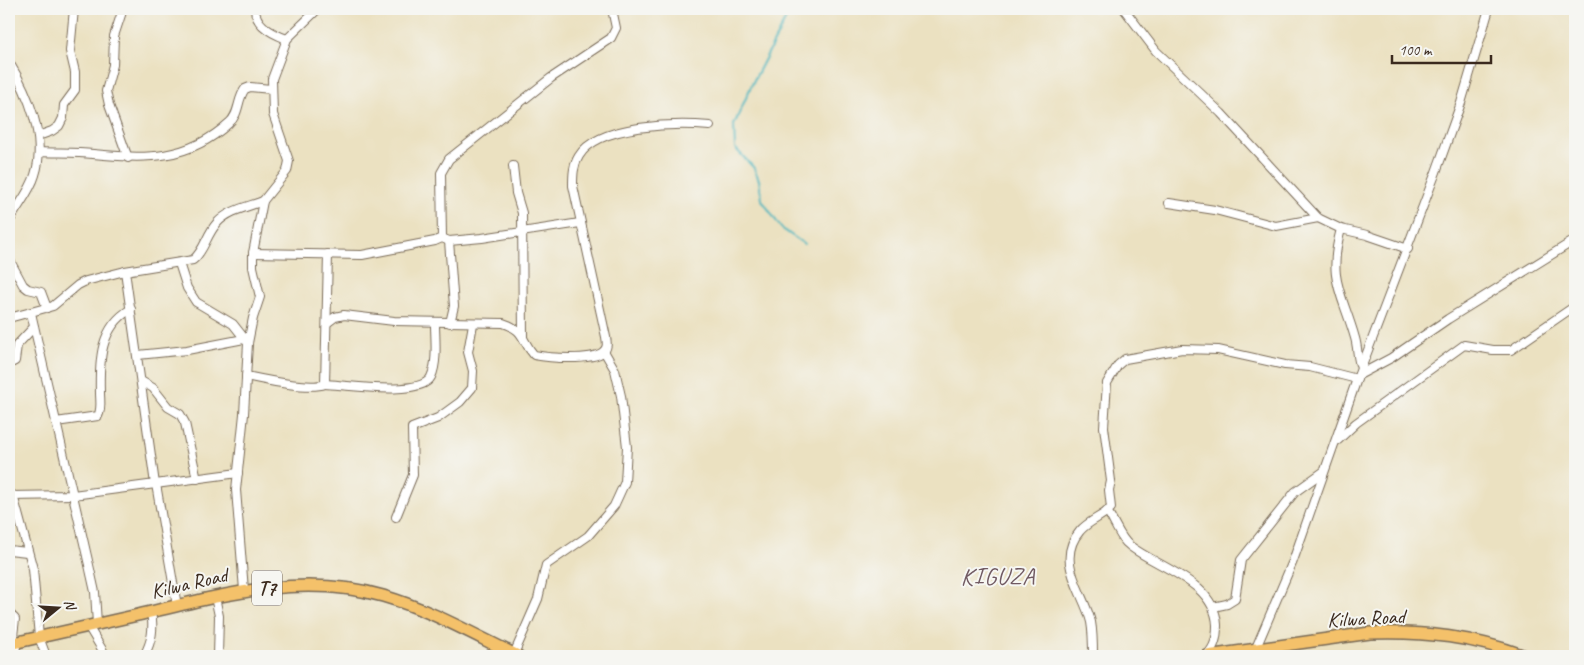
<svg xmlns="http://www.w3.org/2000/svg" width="1584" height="665" font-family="Caveat,sans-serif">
<rect width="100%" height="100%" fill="#f6f6f2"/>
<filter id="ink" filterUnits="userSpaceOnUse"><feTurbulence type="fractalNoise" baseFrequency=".02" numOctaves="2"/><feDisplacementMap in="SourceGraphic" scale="10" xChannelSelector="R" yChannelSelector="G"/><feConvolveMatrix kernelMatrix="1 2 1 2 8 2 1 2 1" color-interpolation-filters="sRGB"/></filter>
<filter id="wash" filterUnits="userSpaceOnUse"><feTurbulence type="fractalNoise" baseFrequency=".0096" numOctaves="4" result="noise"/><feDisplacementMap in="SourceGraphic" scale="20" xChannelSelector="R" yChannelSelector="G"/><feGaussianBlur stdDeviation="1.12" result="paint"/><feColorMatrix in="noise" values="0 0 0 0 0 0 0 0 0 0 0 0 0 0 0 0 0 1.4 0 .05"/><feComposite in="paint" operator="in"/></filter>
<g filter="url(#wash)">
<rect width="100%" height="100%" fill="#ebe1c1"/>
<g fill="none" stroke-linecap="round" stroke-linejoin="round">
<polyline stroke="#47b6c0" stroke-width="2" points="791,9 753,82 734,125 735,148 754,168 759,180 762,200 781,228 804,244"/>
</g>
</g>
<g filter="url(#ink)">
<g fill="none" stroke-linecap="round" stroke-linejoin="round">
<defs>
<g id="minor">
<polyline points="123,9 114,36 113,65 106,91 109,105 128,158"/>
<path d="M 255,9 C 255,25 273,34 287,39"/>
<polyline points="1124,9 1156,51 1221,113 1318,218 1341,229 1367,235 1408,249"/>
<path d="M 9,62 C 28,93 47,138 35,175 C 30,192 17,206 9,222"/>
<polyline points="38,136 52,131 59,126 63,118 64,105 75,90 75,72 70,51 74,9"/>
<path d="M 39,152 C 57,153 75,152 93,154 C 145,159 188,161 229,123 C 240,114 237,99 245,89 L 250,87 L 271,89"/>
<polyline points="513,166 516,193 522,213 523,336"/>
<polyline points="1169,203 1215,210 1276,226 1318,218"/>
<path d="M 1341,229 C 1327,280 1342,292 1355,338 C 1358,348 1357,359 1361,368"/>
<polyline points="442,238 441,173 449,159 551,78 611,38 616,28 612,9"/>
<polyline points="449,241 454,306 450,323"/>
<polyline points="253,253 362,255 435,241 442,238 449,241 482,238 580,223"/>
<polyline points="9,259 23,285 28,289 41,292 47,308"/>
<polyline points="179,263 187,288 196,302 233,324 248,343"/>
<polyline points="125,271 155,484"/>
<polyline points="31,313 89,565 95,592 97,624"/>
<path d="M 9,318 L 53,306 L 78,285 L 86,281 L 125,271 L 193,260 C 205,250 206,235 217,223 C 229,210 247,207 263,201"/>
<path d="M 327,323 L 335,317 L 344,315 L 394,321 L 503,323 C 525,330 521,340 534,355 C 549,358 591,361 603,352 C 608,348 607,343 606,337 L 573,186 C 573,176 573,165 579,156 C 598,124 677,123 710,126"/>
<polyline points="138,355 187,350 244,339"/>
<polyline points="9,364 15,361 17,345 34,327"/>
<polyline points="1359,375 1391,358 1448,319 1575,240"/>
<path d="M 246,376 C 265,380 308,390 325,384 L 328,254"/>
<polyline points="141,381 153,388 168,407 180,414 185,423 197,479"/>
<path d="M 325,384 C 346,385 421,397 431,377 C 438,362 435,339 435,323"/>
<path d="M 56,422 L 98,416 C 102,409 100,400 100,393 C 99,360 100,327 131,309"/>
<polyline points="1338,440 1356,423 1464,345 1493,350 1511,350 1575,306"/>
<polyline points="156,484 177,606"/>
<polyline points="13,495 33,569 39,637 46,656"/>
<polyline points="9,496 73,495 238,473"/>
<path d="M 1107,511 C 1115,522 1120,539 1130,546 C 1159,568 1215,582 1217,625 C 1217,638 1215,647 1206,656"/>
<polyline points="396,517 413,475 412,428 438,418 460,402 472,388 473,371 468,352 473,324"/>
<polyline points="9,550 27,552"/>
<polyline points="244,590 236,490 244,414 248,343 253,318 260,297 253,267 253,253 263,201 287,171 289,161 273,114 272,79 287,39 318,9"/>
<polyline points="215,597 219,616 218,656"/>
<polyline points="1213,607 1227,604 1235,599 1241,560 1295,492 1323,472"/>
<polyline points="9,613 15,619 12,644"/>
<polyline points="88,626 106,656"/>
<polyline points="1256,648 1293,561 1357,379 1436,172 1461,103 1489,9"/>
<polyline points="514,654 538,599 546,565 588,536 614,506 625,482 627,447 621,396 615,370 604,351"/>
<polyline points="14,656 17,642"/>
<path d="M 144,656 C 152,641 154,629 151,612"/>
<path d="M 1093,656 C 1093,645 1093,633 1091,622 C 1084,592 1054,561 1080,531 C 1088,521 1102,517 1111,508 L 1109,490 L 1111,481 L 1104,427 L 1107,383 L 1118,365 L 1125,359 L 1182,349 L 1218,350 L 1285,365 L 1310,367 L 1357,379"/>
</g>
<g id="highway">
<path d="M 9,644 C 52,634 95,625 138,615 C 218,596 301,572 383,596 C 431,610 474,635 518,656"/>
<path d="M 1207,656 L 1370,633 C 1425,631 1474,637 1525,656"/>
</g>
</defs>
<use href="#minor" stroke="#796a57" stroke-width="10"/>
<use href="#highway" stroke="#796a57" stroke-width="14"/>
<use href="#minor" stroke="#fff" stroke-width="8"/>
<use href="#highway" stroke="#f4c16a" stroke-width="11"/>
</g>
</g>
<g text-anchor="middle" stroke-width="4" stroke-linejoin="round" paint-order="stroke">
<rect fill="#f6f6f2" stroke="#73675e" stroke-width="1" x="252" y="570.5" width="30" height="35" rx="4"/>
<g font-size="20" font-weight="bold" fill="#3b2a1e">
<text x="267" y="595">T7</text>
</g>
<g font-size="21" fill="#3b2a1e" stroke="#f6f6f2">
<text transform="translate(189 583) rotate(-13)" y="7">Kilwa Road</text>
<text transform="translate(1366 618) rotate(-3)" y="7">Kilwa Road</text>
</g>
<g font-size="24" letter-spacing="1" fill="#715a62" stroke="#f6f6f2">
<text x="998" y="584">KIGUZA</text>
</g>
</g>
<rect width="1584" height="665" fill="none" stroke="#f6f6f2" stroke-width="30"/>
<g transform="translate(58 608) rotate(72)" stroke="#f6f6f2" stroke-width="4" paint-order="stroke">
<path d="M0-4L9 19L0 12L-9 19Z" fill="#3b2a1e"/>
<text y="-8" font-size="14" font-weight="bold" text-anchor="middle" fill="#3b2a1e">N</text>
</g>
<path d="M1392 55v8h99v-8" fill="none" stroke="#3b2a1e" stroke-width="2.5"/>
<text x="1399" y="55" font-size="15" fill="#3b2a1e" stroke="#f6f6f2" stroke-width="4" paint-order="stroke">100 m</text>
</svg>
